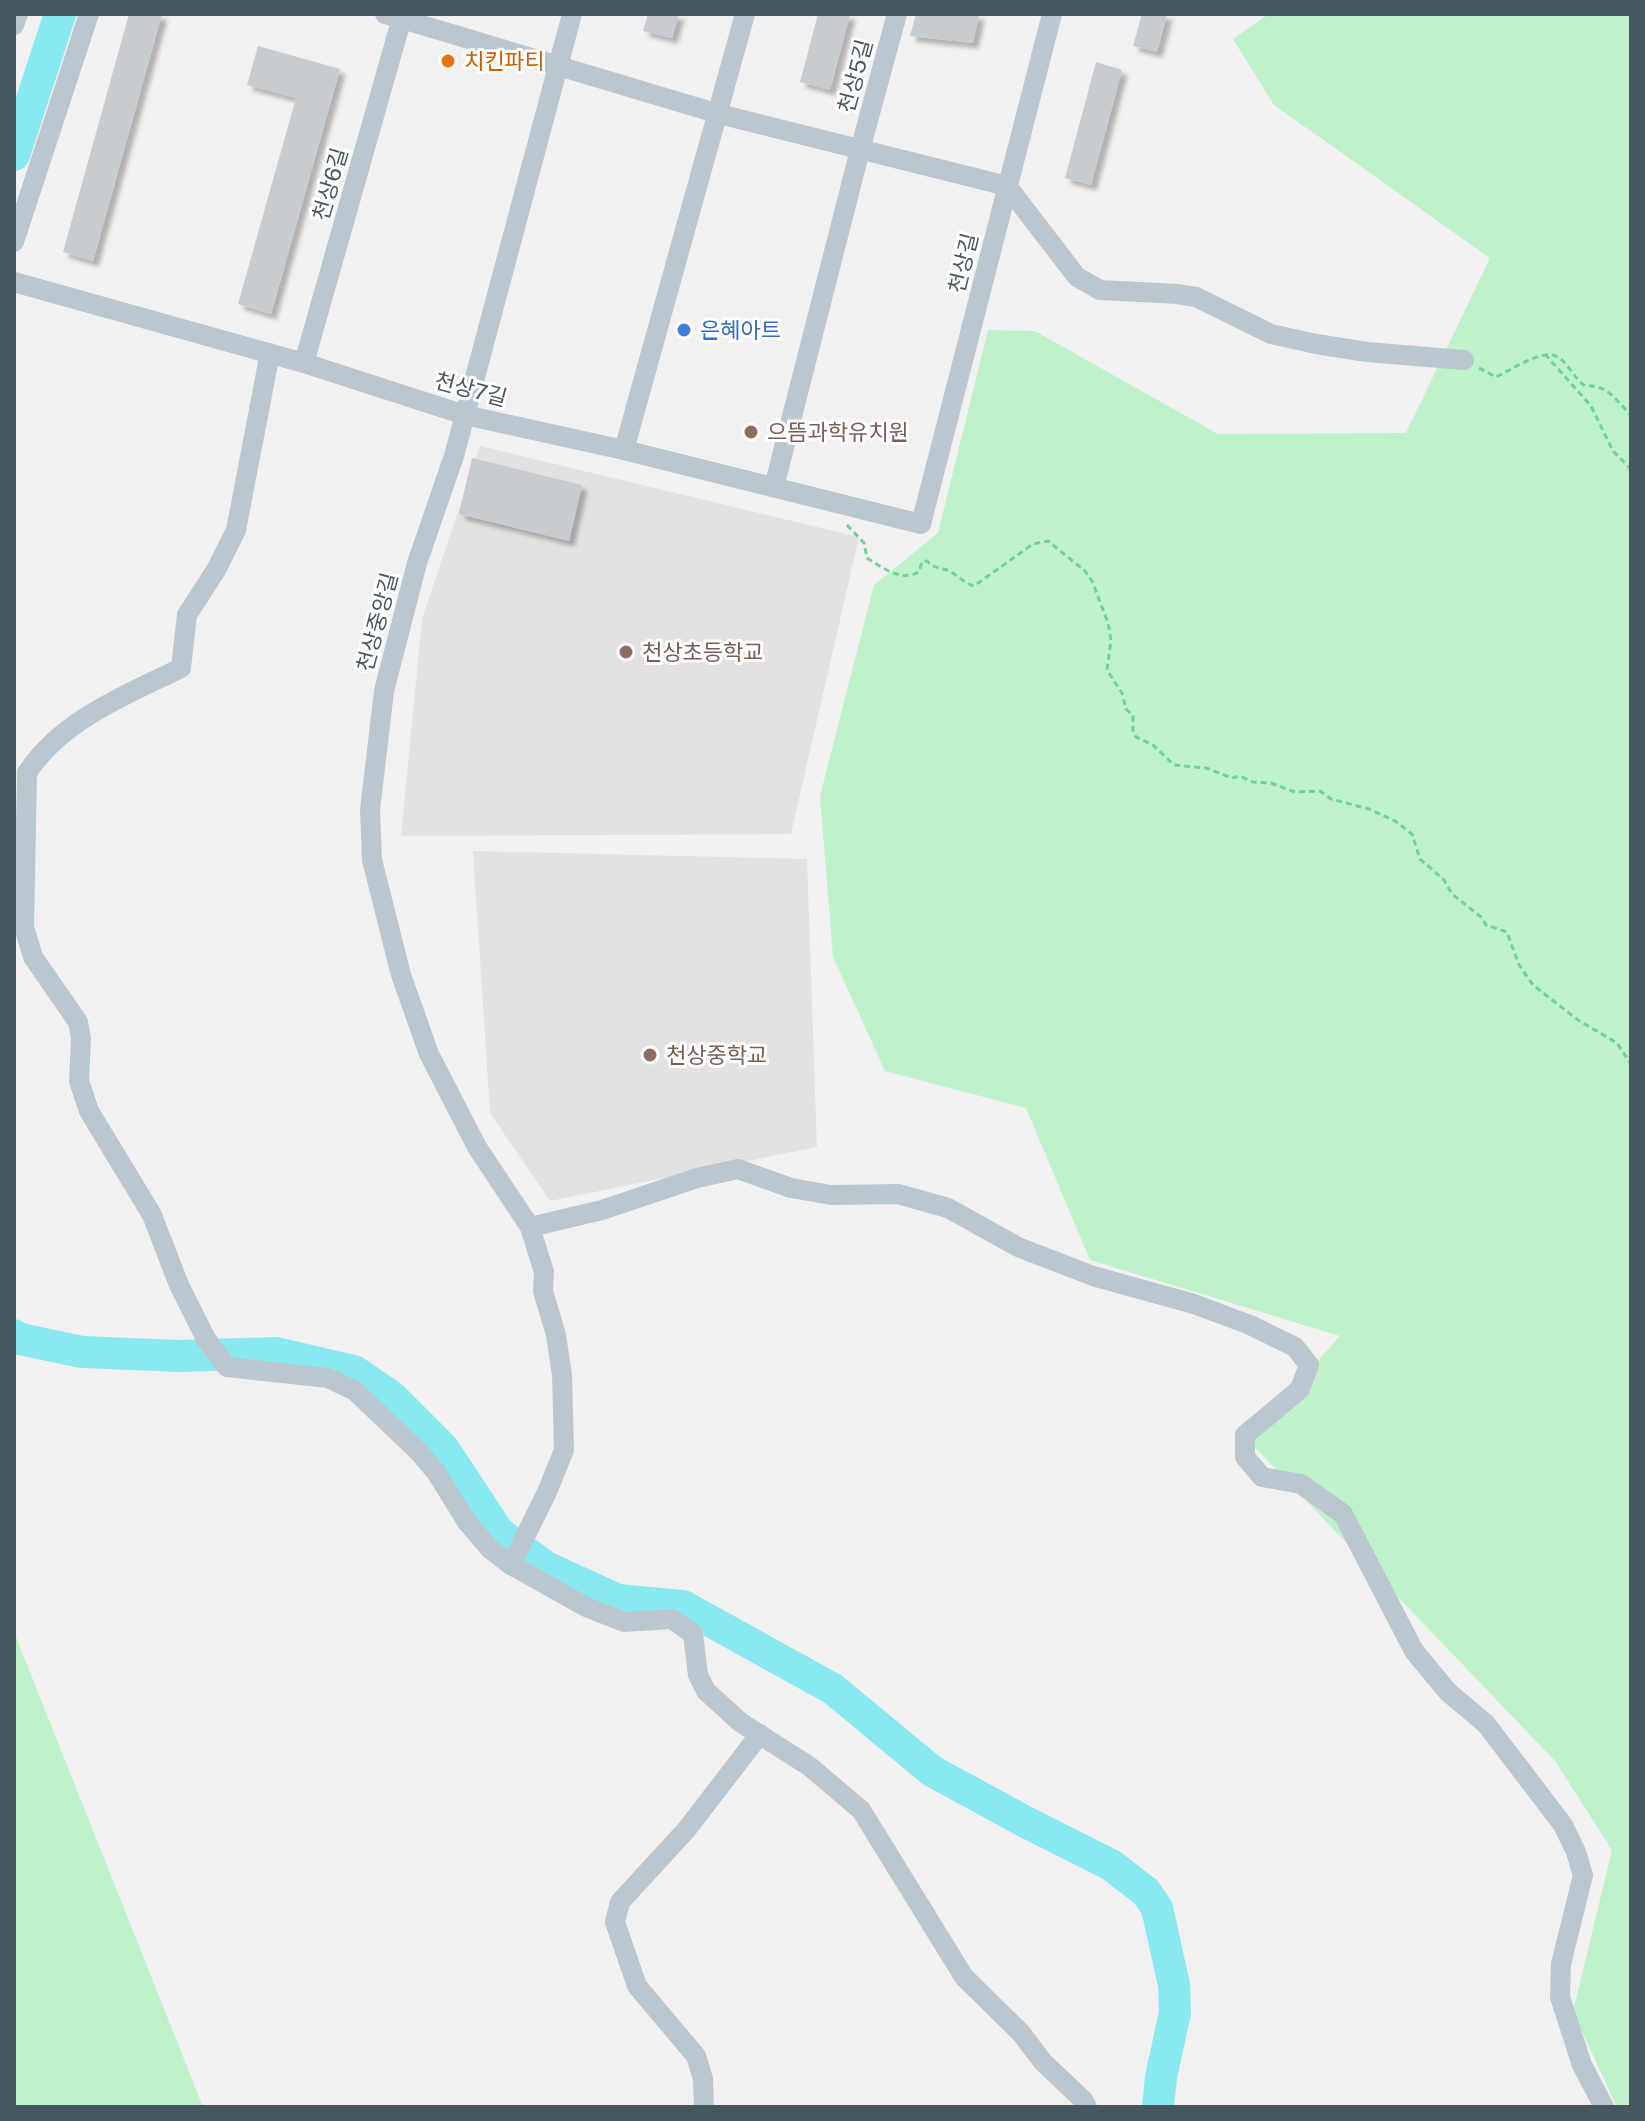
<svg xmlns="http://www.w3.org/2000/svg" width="1645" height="2121" font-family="'Public Sans','Noto Sans KR',sans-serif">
<defs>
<filter id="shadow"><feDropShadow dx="5.5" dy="5.5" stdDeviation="2" flood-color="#0004"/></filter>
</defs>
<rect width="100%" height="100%" fill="#f3f0f1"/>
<g fill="#e4e1e3">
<polygon points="480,446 859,537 791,834 401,836 422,619"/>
<polygon points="473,851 807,859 817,1147 550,1201 490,1113"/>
</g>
<g fill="#bdf2cb">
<polygon points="1269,14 1631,14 1631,2107 1617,2107 1573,2012 1612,1850 1555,1761 1247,1439 1340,1336 1090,1260 1026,1108 885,1071 833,957 820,796 874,585 938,533 988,330 1035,331 1218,434 1406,433 1490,258 1274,105 1233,39"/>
<polygon points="14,1632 203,2107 14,2107"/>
</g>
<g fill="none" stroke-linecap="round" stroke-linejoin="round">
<g stroke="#88e9f1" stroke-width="32">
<polyline points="14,155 60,14"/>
<polyline points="14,1335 20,1339 82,1352 179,1356 276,1353 354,1371 392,1397 443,1448 499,1533 546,1567 618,1600 683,1606 833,1689 932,1771 1020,1819 1111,1865 1146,1892 1157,1908 1174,1985 1175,2013 1161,2077 1158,2107"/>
</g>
</g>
<g fill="#c7ccd0" filter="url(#shadow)">
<polygon points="129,14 162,14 93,261 63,252"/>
<polygon points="648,14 679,14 672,38 643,31"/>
<polygon points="818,14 850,14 830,90 800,82"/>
<polygon points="916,14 979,14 973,43 910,36"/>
<polygon points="1142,14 1167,14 1157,52 1133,46"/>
<polygon points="258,46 340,69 271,314 238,304 296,98 247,85"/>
<polygon points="1096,62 1122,70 1091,185 1065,178"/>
<polygon points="472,458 582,485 569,541 459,514"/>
</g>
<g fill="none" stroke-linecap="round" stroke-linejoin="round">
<g stroke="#73d297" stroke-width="3" stroke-dasharray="6 4" stroke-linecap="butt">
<polyline points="1545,354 1591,406 1613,451 1629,467 1631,473"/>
<path d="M 1479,368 L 1496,377 C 1512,370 1541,348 1558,357 C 1567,362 1574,378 1585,386 C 1608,384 1616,401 1631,415"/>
<path d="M 847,525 L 864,543 L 867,558 C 883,568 901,582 919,572 L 922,562 L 927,561 C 937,571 941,566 951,572 C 960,577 964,583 974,586 L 1033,544 L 1048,541 L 1085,571 L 1092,581 L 1108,623 L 1111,640 L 1107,670 L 1122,693 L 1126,709 L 1133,716 L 1133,732 L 1136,737 L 1153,745 L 1174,765 L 1206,768 L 1232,778 L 1240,776 L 1253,782 L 1271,783 L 1295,792 L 1320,791 L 1331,799 L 1369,809 L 1395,821 L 1412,834 L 1420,859 L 1444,880 L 1452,894 L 1481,917 L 1486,925 L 1507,932 L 1519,965 L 1533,985 L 1578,1020 L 1617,1043 L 1631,1064"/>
</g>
<g stroke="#bbc7ce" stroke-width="20">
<polyline points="385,14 719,114 1007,186 1077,277 1100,290 1177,294 1196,297 1271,334 1316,344 1367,352 1464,360"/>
<polyline points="572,14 454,456 417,563 384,691 370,810 372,860 401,975 429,1054 477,1147 530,1227 544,1272 543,1291 556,1335 562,1375 564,1450 547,1492 511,1565 586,1607 624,1622 672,1619 693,1634 698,1675 706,1691 740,1722 809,1766 861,1810 964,1977 1021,2033 1043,2062 1083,2100 1087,2107"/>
<polyline points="14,25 18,14"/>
<polyline points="14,242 89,14"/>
<polyline points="14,282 304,363 465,415 624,450 921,524 1052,14"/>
<path d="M 270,353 L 236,530 L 216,570 L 187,615 L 181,668 C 126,695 61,720 27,773 L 24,927 L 33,957 L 78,1022 L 81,1039 L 79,1081 L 89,1111 L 152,1215 L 179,1285 L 206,1339 L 227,1367 L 328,1378 L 355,1391 L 419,1452 L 436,1472 L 467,1522 L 490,1549 L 511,1565"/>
<polyline points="304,363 403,14"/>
<polyline points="624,450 745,14"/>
<polyline points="774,487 860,150 897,14"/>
<polyline points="530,1227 602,1210 697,1178 738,1169 791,1188 831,1195 898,1194 948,1208 1018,1247 1093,1276 1194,1304 1250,1325 1295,1347 1309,1365 1300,1389 1245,1435 1245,1457 1262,1477 1301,1484 1343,1514 1414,1651 1448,1692 1486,1724 1563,1825 1576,1852 1583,1875 1561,1964 1560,1997 1582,2065 1604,2107"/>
<polyline points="704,2107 703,2079 696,2056 637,1986 615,1922 620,1902 687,1829 760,1734"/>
</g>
</g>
<circle fill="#e8710a" stroke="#fff" stroke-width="3" cx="448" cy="61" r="8"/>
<circle fill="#3f7fe0" stroke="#fff" stroke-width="3" cx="684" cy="330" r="8"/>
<g fill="#8d6e63" stroke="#fff" stroke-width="3">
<circle cx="751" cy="432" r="8"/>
<circle cx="626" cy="652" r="8"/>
<circle cx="650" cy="1055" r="8"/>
</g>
<g text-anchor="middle" stroke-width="6" stroke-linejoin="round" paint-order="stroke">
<g font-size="22" fill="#c56008" stroke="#fff" text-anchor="start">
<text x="464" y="69">치킨파티</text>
</g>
<g font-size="22" fill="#47575f" stroke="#fff">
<text transform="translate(855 76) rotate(-75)" y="8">천상5길</text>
<text transform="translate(330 184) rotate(-74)" y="8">천상6길</text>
<text transform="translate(963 263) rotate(-76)" y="8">천상길</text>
<text transform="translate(471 389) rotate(15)" y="8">천상7길</text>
<text transform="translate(377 622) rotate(-75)" y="8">천상중앙길</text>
</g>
<g font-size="22" fill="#366cbe" stroke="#fff" text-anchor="start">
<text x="700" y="338">은혜아트</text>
</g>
<g font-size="22" fill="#785e54" stroke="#fff" text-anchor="start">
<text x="767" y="440">으뜸과학유치원</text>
<text x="642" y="660">천상초등학교</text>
<text x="666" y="1063">천상중학교</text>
</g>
</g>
<rect width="1645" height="2121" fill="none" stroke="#47575f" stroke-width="32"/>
</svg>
